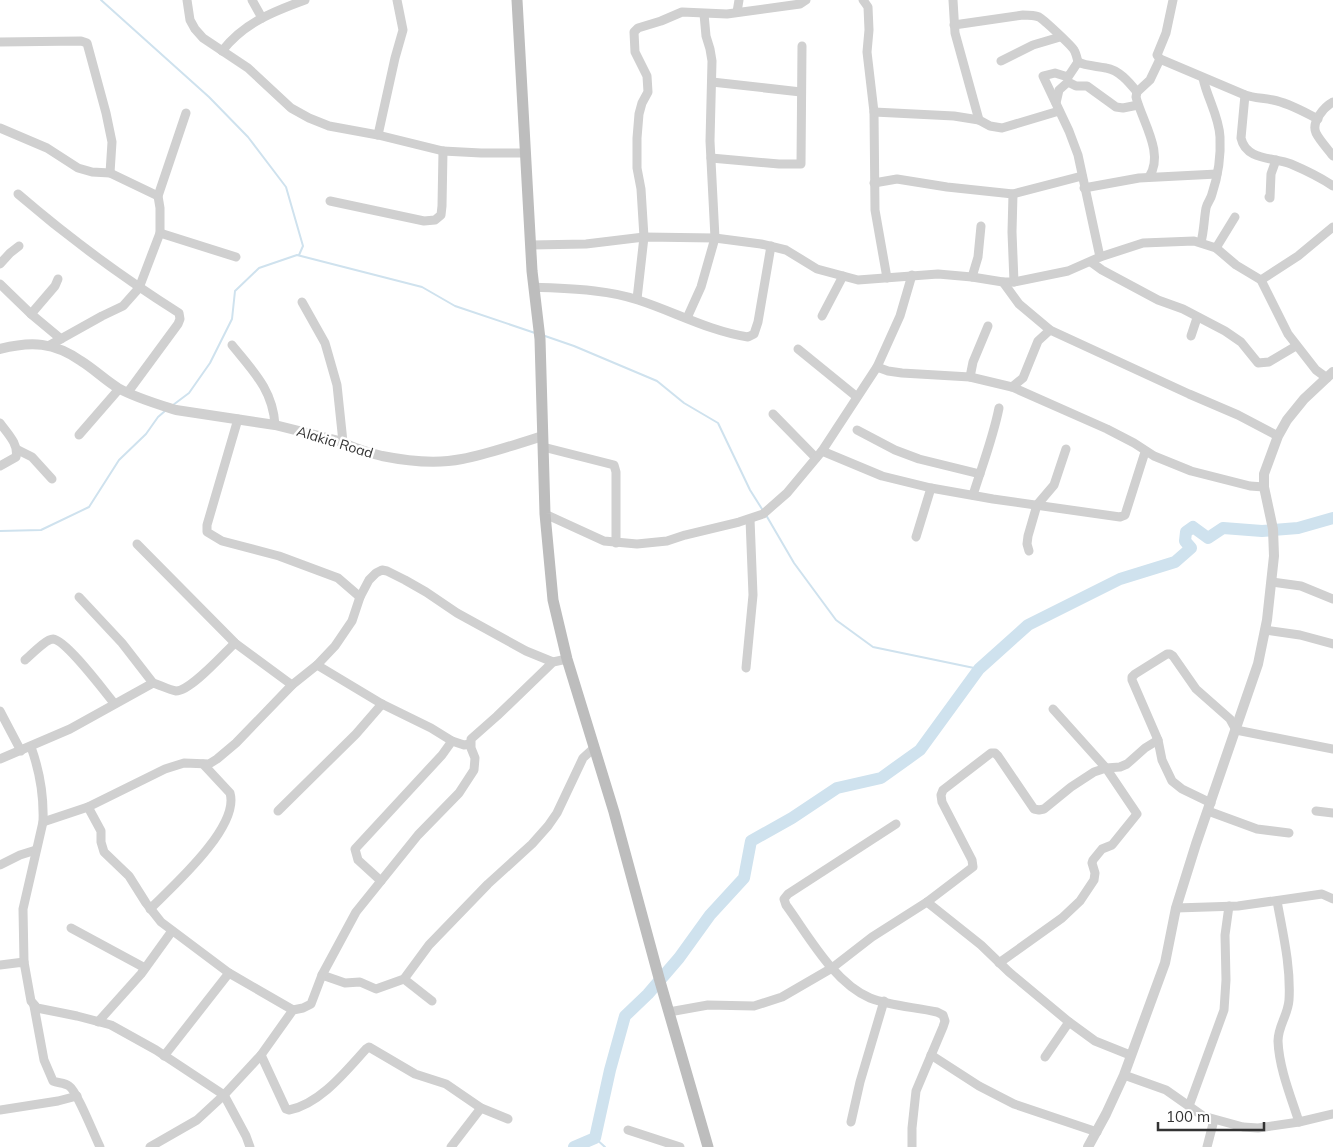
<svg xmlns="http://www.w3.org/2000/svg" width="1333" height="1147" font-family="Mulish,sans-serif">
<rect width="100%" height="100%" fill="#fff"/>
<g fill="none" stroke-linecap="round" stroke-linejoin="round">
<g stroke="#cfe2ee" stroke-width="2">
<polyline points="101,0 209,97 248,137 286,187 303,246 299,255"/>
<polyline points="545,336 574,346 657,381 684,403 718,423 750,490 762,509"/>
<polyline points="173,405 189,393 210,363 232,319 235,291 259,268 297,255 422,287 455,306 535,333"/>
<polyline points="766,515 794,563 836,620 873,647 979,669"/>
<polyline points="0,531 41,530 89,507 119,460 146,434 158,417 165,411"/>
<polyline points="595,1138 605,1147"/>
</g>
<polyline stroke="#cfe2ee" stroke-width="12" points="574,1147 595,1138 610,1070 625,1016 648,994 679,958 710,915 744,878 751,841 792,818 837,788 881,778 920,750 979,669 1028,625 1120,579 1175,562 1191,548 1185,541 1186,532 1193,527 1208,538 1223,528 1262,531 1298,528 1333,518"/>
<g stroke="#d0d0d0" stroke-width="9">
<polyline points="187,0 190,20 195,29 203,38 248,68 291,108 309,118 329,126 378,135 443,151 481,153 525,153"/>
<polyline points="252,0 262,18"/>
<polyline points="863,0 868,7 869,30 867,52 874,112 875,210 887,278"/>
<polyline points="953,0 955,33 979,120"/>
<path d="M 1173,0 L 1166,33 L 1157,55 L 1160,59 L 1245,95 C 1254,98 1263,98 1273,100 C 1289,103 1304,112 1318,119"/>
<polyline points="737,12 739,0"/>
<path d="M 954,25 L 1023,15 C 1028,15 1034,15 1039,17 C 1043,19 1072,46 1074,50 C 1076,53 1077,58 1078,62"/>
<polyline points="0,42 81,41 87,43 106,113 112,142 110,173"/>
<path d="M 222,51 C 244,23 272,12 305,0"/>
<polyline points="1001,61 1033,45 1060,37"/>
<polyline points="1078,62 1068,77 1055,73 1043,76 1069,131 1078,155 1100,257"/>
<path d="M 1078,62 C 1086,66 1097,66 1106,68 C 1119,70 1129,82 1137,92"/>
<polyline points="712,82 801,92"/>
<path d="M 1245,95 L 1241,138 C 1246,161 1274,157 1291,164 C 1305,170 1320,177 1333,186"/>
<path d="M 1333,102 C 1324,107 1311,122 1316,133 C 1320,141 1328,149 1333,156"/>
<polyline points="1056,103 1059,90 1068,82 1076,86 1087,86 1116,107 1123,108 1138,105"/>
<polyline points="874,112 954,116 979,120 990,126 1002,128 1059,111"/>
<polyline points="0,128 47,148 78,168 92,172 110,173 158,196"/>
<polyline points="378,135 395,58 403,30 397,0"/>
<polyline points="711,158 779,164 801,164 802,46"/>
<path d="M 1149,177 C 1165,154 1142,121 1136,97 L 1137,92 L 1150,80 L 1160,59"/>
<polyline points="874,183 897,179 947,187 1013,194 1082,176"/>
<polyline points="1084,188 1139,178 1217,174"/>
<path d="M 18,194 C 69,238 122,277 179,313 L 180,319 L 178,324 L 128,392"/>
<polyline points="1013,194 1012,232 1014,282"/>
<polyline points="1269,197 1270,198 1271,174 1276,160"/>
<polyline points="330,201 424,221 435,220 441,215 442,206 443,151"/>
<polyline points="160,233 236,257"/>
<path d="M 1201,242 C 1204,231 1204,219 1206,208 C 1207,203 1211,199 1212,194 C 1218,176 1221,156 1220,137 C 1219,116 1207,98 1203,78"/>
<polyline points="531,245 586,244 644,237 715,238 761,244 786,250 817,269 858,280 938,274 972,277 1003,282 1014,282 1068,271 1100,257 1143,243 1194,241 1216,248 1236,265 1261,280 1288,334 1316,370 1327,378"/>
<polyline points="1216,248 1235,217"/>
<polyline points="1091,262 1102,270 1158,300 1183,309 1225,331 1241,342 1258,363 1269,362 1296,346"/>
<polyline points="0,264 10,253 19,246"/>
<polyline points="972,277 978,257 981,226"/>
<polyline points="1261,280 1298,256 1333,227"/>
<polyline points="1003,282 1019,304 1050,330 1189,394 1238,415 1278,436"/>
<polyline points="0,284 31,314 61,339"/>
<path d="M 534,287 C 568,289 605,289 638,300 C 675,312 709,331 748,337 L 754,334 L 758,322 L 771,246"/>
<polyline points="637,299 644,237 641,189 637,168 637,138 639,114 642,103 648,92 647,76 635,52 634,32 638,28 661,21 682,12 727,14 800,4 806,0"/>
<polyline points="302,302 325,343 337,385 343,442"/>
<polyline points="31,314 55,286 58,279"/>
<polyline points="822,316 843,276"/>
<polyline points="687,318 701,287 715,238 710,141 712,61 710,49 706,36 704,14"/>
<polyline points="1191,336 1197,318"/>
<polyline points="50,345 102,316 123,306 139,288 160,233 160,208 158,196 186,113"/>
<path d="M 232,345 C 253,371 273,390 275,425"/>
<polyline points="798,349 857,397"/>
<polyline points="877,367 888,371 902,373 970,377 1012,387 1107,429 1134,443 1154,456 1191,471 1250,486 1264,487"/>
<polyline points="970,377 973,362 988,326"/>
<polyline points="1012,387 1023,378 1038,341 1050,330"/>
<polyline points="773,414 816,458"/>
<polyline points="238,419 207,525 207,532 222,541 279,556 338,578 360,597"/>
<path d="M 0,423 C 7,433 19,444 16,457 L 0,466"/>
<polyline points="857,430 895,450 919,459 980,474"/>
<polyline points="79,435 119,389"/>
<polyline points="543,447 614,465 616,472 616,543"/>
<polyline points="18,450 32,457 52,479"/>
<polyline points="822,451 882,476 931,488 993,499 1120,517 1125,515 1145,452"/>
<path d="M 973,495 C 982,466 993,438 999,408"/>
<polyline points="545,514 604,541 637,544 667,541 685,535 739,522 763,514 787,493 822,451 877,367 900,316 912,275"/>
<polyline points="916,537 931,488"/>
<polyline points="137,544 235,643 292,685"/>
<polyline points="1029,551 1027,544 1028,536 1037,505 1054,485 1066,449"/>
<polyline points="1272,582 1301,586 1333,599"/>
<polyline points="79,597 122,643 153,683"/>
<polyline points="1265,630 1300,635 1333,644"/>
<path d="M 25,660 C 31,655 46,639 53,639 C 66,640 104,691 114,703"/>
<polyline points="317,665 382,704 431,728 452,741 464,745 470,744"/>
<polyline points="746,668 753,595 750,519"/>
<polyline points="0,711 21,751"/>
<path d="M 0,759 L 70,729 L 153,683 C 160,685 169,690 176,691 C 191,691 223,654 235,643"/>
<polyline points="1211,803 1182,789 1172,781 1162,760 1158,740 1132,680 1132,677 1135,674 1167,654 1170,654 1173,656 1196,689 1230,719 1236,730 1333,749"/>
<polyline points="88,807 101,831 101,842 104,852 129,876 146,903 161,922 229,973 293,1010"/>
<polyline points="278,811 356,734 382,704"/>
<polyline points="1208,811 1257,829 1289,833"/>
<polyline points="1316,811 1333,813"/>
<polyline points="43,822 88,807 165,769 184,763 209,764 217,759 236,743 292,685 317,665 335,646 352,621 360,597 369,580 376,573 382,570 387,571 405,580 426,592 457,613 526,651 553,662"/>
<path d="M 896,824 L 788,894 L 784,899 L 786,905 C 808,935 834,983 870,998 C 890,1006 915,1007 937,1012 L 943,1015 L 945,1021 L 943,1027 L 916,1091 L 912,1128 L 912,1147"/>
<polyline points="0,865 20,855 36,850"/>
<polyline points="381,881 358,860 355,849 442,755 452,741"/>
<path d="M 1277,901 C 1283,934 1291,967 1289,1000 C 1288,1015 1278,1026 1278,1041 C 1279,1068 1291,1097 1299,1122"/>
<polyline points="927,902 981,945 1009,972 1069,1022 1095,1041 1130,1055"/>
<polyline points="1176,908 1238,906 1322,894 1333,899"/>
<path d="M 150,909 C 172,887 240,827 230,793 L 203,764"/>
<polyline points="71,928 145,968"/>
<path d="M 24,962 L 23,909 L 43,822 C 44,796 40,772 31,747"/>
<polyline points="999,963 1062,918 1080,901 1094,880 1095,873 1092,863 1093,860 1102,849 1112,845 1137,814 1106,768 1053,709"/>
<polyline points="0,965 24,962 31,1001 37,1008 77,1016 111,1025 156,1050 224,1095 246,1136 250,1147"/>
<polyline points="322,975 345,983 360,982 376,989 404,979 429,945 488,884 532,844 548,826 557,813 583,758 594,748"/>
<polyline points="404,979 432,1001"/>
<path d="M 34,1006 L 44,1060 L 53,1081 C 58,1083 65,1083 69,1086 C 77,1091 94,1135 100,1147"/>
<polyline points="669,1012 708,1005 754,1006 782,997 832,968 872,937 927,902 973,867 972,860 942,802 941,795 943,790 991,753 995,753 998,756 1034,809 1039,810 1044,809 1071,787 1094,772 1106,768 1120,767 1127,764 1145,748 1158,740"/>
<polyline points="98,1022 141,974 172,931"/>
<path d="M 261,1055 L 286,1109 L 289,1110 C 320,1104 346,1071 366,1049 L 369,1047 L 415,1074 L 446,1084 L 481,1108 L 508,1119"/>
<polyline points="931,1055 979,1086 1014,1104 1097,1132"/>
<polyline points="164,1056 229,973"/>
<polyline points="1045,1057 1069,1022"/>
<polyline points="1124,1075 1166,1090 1203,1116 1243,1127 1258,1128 1299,1122 1333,1114"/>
<polyline points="1189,1106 1224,1010 1226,980 1225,935 1229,906"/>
<polyline points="0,1110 58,1101 77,1096"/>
<polyline points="851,1122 860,1082 884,1001"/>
<polyline points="628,1130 680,1147"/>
<polyline points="150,1147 197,1120 224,1095 261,1055 293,1010 303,1008 311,1004 322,975 356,912 418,835 459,793 474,770 475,758 471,748 471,739 497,716 553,662 567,659"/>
<polyline points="451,1147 481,1108"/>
<polyline points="1207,1147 1214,1120"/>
</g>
<g stroke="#d0d0d0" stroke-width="10">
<path d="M 0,349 C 31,341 54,342 81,361 C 94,369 105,380 118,388 C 136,398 157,404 176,410 L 275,425 L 343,442 C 355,450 368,452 382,456 C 407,461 437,464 462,459 C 489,454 516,444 543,436"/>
<polyline points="1088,1147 1106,1114 1124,1075 1165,963 1176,908 1196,844 1258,664 1267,620 1274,556 1273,529 1264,487 1264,474 1278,436 1287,420 1304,399 1333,372"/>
</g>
<polyline stroke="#bdbdbd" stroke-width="11" points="517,0 532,271 540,339 545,514 553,600 567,659 614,812 659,978 708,1147"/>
</g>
<g text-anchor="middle" stroke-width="5" stroke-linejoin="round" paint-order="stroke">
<g font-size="14" fill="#333" stroke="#fff">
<text transform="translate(335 442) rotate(17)" y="5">Alakia Road</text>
</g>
</g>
<path d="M1158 1122v8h106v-8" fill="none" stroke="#333333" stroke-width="2.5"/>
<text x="1166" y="1122" font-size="15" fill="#333333" stroke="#ffffff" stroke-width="4" paint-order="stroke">100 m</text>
</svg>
